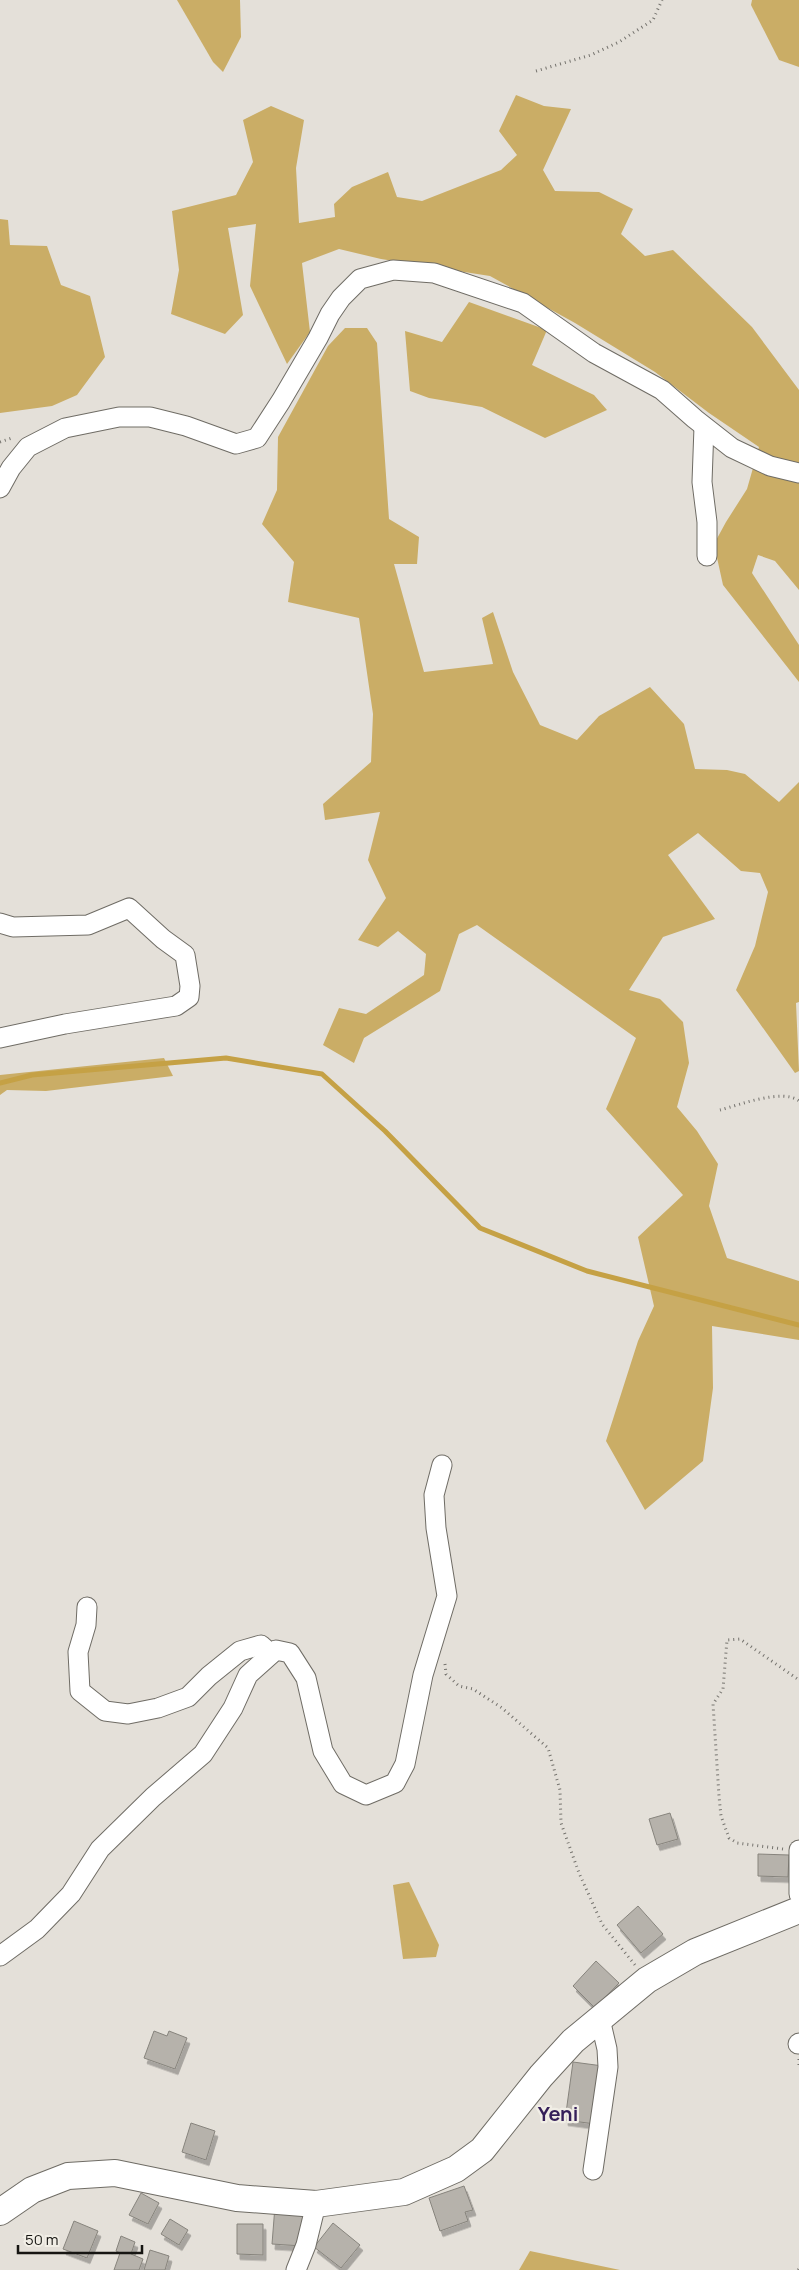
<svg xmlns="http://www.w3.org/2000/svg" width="799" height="2270" font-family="Manrope,sans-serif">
<defs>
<filter id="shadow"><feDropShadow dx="3" dy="5.5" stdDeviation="0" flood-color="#0004"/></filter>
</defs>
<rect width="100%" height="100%" fill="#e4e0d9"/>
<g fill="#caad66">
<polygon points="177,0 240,0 241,37 223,72 213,62"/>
<polygon points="752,0 799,0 799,67 779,60 751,5"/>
<polygon points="516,95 544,106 571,109 543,170 555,191 599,192 633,209 621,234 645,256 673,250 752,327 799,390 799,590 775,561 758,555 752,573 799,645 799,682 723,585 714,544 726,522 747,489 759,447 709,413 655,372 575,323 490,276 381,259 339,249 302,263 310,332 287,364 250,286 256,224 228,228 243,315 225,334 171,314 179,270 172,211 236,195 253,162 243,120 271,106 304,120 296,168 299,223 335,217 334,204 352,187 388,172 397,197 422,201 501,170 517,155 499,131"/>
<polygon points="0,219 8,220 10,245 47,246 61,285 90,296 105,357 77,395 52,406 0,413"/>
<polygon points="469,302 547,330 532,365 594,395 607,410 545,438 482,407 429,398 410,391 405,331 442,342"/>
<polygon points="345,328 367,328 377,343 389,519 419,537 417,564 394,564 424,672 493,664 482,618 493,612 513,672 540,725 577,740 599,716 650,687 684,724 695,769 727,770 745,774 779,802 799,782 799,1002 796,1003 799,1071 795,1073 736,990 755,946 768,892 760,873 741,871 698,833 668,855 715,919 663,937 629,990 660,999 683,1022 689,1063 677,1107 697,1131 718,1164 709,1206 727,1258 799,1281 799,1340 712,1326 713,1388 703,1461 645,1510 606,1441 638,1341 654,1306 638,1237 683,1195 606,1109 636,1038 477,925 459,934 440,991 364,1038 354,1063 323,1045 339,1008 366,1014 424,975 426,954 398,931 378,947 358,940 386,898 368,860 380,812 325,820 323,804 371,762 373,714 359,618 288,602 294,562 262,524 277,490 278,437 328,346"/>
<polygon points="164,1058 173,1076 46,1091 7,1090 0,1095 0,1075"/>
<polygon points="409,1882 439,1945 436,1957 403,1959 393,1885"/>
<polygon points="530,2251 620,2270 519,2270"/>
</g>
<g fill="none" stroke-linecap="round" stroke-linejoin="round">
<polyline stroke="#c5a145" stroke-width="5" points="0,1083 32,1075 226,1058 322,1074 385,1131 480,1228 587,1271 799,1325"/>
</g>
<g fill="#b6b2ab" stroke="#87847d" filter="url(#shadow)">
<polygon points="670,1813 678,1839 657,1845 649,1819"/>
<polygon points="758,1854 789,1855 788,1877 758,1876"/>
<polygon points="638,1906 663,1934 641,1953 617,1925"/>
<polygon points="596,1961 619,1983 595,2008 573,1986"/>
<polygon points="154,2031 167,2036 169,2031 187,2038 175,2069 144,2058"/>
<polygon points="573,2062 603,2066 595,2124 565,2120"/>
<polygon points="191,2123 215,2131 206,2160 182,2152"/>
<polygon points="464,2186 473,2210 465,2212 468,2221 440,2231 429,2198"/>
<polygon points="141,2193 159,2203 148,2224 129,2215"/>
<polygon points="275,2206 304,2208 302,2246 272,2244"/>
<polygon points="170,2219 188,2230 179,2245 161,2234"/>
<polygon points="74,2221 98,2231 87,2258 63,2249"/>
<polygon points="333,2223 360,2245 341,2268 314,2247"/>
<polygon points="237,2224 263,2224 263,2255 237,2254"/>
<polygon points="121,2236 135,2242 131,2254 143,2259 139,2270 114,2270 120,2253 116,2251"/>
<polygon points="150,2250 169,2256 165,2270 144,2270"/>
</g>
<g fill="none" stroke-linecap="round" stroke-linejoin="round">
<defs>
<g id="street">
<polyline points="704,427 702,482 707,522 707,556"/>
<polyline points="0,488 11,468 28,447 65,428 119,417 150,417 186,426 236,444 257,438 281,401 318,338 330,314 341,298 360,279 393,270 434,273 523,303 594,353 662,390 695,419 732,448 770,466 799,473"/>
<polyline points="0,923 13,927 88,925 129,908 163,939 185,955 190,986 189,997 176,1006 65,1024 0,1038"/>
<polyline points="87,1607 86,1625 78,1652 80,1691 105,1711 128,1714 158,1708 188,1697 209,1676 240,1651 261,1645 271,1654"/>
<polyline points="799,1850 799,1894"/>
<polyline points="0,1956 37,1929 71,1894 100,1849 153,1797 203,1754 233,1708 248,1675 276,1650 290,1653 306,1678 323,1751 343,1784 366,1795 395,1783 405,1764 423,1675 447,1596 436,1528 434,1495 442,1465"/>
<polyline points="798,2044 799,2043"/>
<polyline points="593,2170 608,2067 607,2049 600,2019"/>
<polyline points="296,2270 306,2245 316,2204"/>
</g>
<polyline id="secondary" points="0,2212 32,2190 68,2176 115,2173 237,2198 316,2204 404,2192 456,2169 482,2150 541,2076 573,2041 647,1980 695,1952 799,1910"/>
</defs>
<use href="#street" stroke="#6f6c65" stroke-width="21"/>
<use href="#secondary" stroke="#6f6c65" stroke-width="28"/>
<g stroke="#75736e" stroke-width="3" stroke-dasharray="1 4" stroke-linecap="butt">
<polyline points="536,71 591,55 619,42 653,20 662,0"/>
<polyline points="0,442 12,438"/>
<path d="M 720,1110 C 739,1105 783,1088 799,1101"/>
<polyline points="445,1664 446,1674 459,1686 473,1689 502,1708 548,1748 560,1790 561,1823 579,1873 602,1924 635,1965"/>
<polyline points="783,1849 737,1843 729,1838 721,1816 719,1796 713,1704 723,1689 727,1640 740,1639 799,1680"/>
<polyline points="799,2059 799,2068"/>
<polyline points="798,2270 799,2269"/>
</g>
<use href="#street" stroke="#fff" stroke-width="19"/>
<use href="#secondary" stroke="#fff" stroke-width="26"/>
</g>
<g text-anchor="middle" stroke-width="4.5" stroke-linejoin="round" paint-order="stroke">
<g font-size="20" font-weight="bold" fill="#351f59" stroke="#f1eee6">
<text x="558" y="2121">Yeni</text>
</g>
</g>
<path d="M18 2245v8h124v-8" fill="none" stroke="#161512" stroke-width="2.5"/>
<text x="25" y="2245" font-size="15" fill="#161512" stroke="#f1eee6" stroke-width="4" paint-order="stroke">50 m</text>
</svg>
